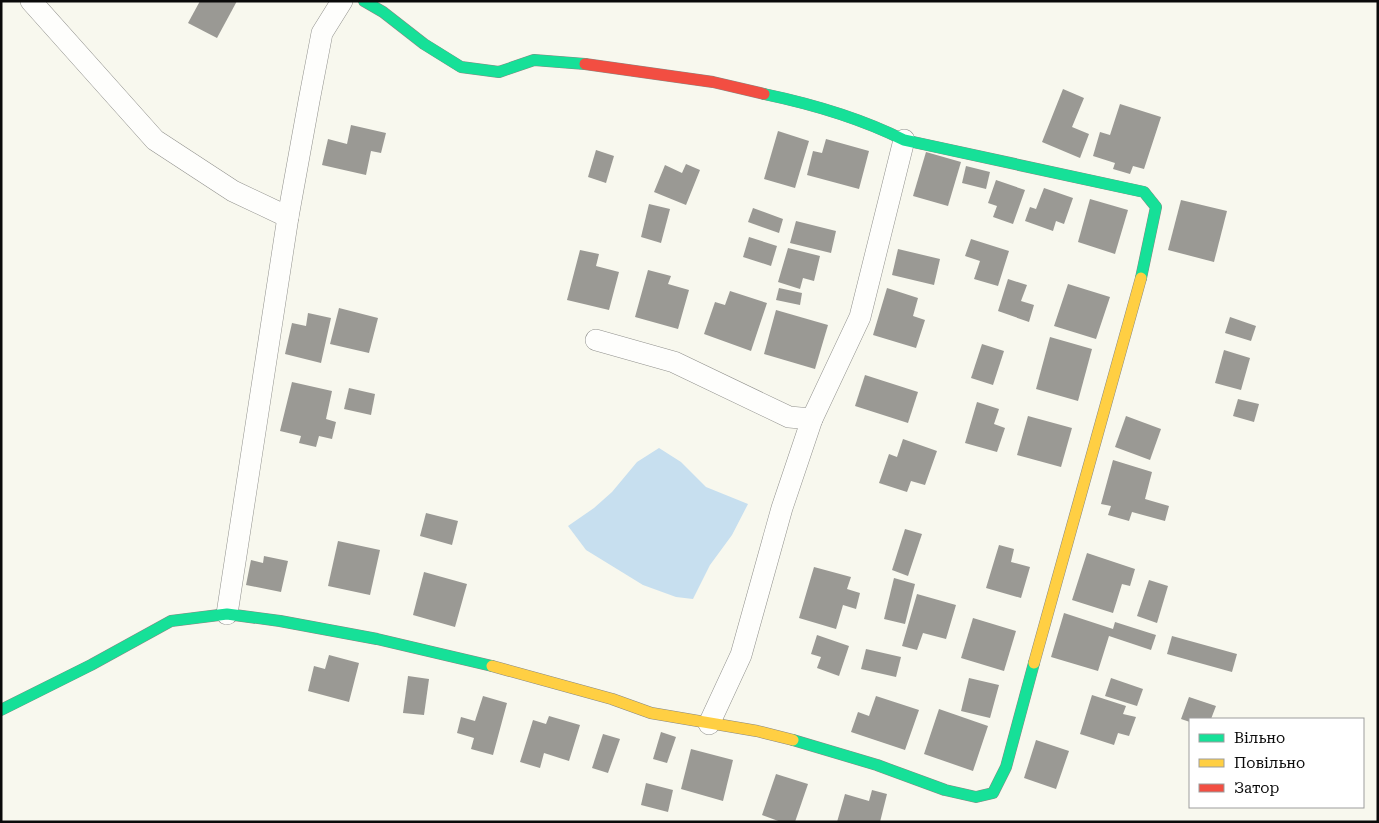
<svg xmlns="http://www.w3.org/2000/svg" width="1379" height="823" font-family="'Roboto Serif',serif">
<rect width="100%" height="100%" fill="#f8f8ee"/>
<polygon fill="#c7dfef" points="659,448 681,462 706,487 748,504 732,535 710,565 693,599 676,597 643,585 586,550 568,526 594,508 612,492 637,462"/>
<g fill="#9a9994">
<polygon points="200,1 237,1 217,38 188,23"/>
<polygon points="1063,89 1084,98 1072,127 1089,134 1080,158 1042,142"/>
<polygon points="1120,104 1161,117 1144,169 1133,166 1130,174 1113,169 1115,163 1093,156 1100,132 1110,135"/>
<polygon points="351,125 386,133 381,153 371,151 366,175 322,165 328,139 347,144"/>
<polygon points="778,131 809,141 795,188 764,179"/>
<polygon points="826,139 869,151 859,189 807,175 813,151 822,153"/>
<polygon points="596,150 614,156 606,183 588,177"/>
<polygon points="926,152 961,162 948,206 913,196"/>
<polygon points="686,164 700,170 686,205 654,192 665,165 682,173"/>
<polygon points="966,166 990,172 986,189 962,183"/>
<polygon points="996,180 1025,190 1013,224 993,217 997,206 988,203"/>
<polygon points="1044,188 1073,198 1064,224 1056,221 1053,231 1025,221 1030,207 1036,209"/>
<polygon points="1090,199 1128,210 1115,254 1078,242"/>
<polygon points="1181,200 1227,211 1214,262 1168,250"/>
<polygon points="649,204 670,209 661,243 641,237"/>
<polygon points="753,208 783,219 779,233 748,222"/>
<polygon points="796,221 836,231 831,253 790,243"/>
<polygon points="749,237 777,246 771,266 743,257"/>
<polygon points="971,239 1009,251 998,286 974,279 980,261 965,256"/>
<polygon points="788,248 820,256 814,281 803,278 800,289 778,282"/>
<polygon points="898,249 940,259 934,285 892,275"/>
<polygon points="580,250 599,254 596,266 619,272 609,310 567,300"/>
<polygon points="648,270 671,276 668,284 689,290 678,329 635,317"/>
<polygon points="1008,279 1027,285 1021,301 1034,305 1029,322 998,311"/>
<polygon points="1068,284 1110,297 1096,339 1054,326"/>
<polygon points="779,288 802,293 800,305 776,300"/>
<polygon points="887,288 918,298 913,316 925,320 916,348 873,335"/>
<polygon points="730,291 767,303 751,351 704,334 715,302 725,305"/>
<polygon points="339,308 378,318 369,353 330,344"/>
<polygon points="776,310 828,325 815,369 764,354"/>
<polygon points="308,313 331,318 321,363 285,354 292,323 306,326"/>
<polygon points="1230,317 1256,326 1251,341 1225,333"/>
<polygon points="1050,337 1092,349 1078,401 1036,389"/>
<polygon points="982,344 1004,351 993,385 971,378"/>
<polygon points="1224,350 1250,358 1241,390 1215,383"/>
<polygon points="865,375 918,392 908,423 855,406"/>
<polygon points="292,382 332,391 326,419 336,422 332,439 319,436 316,447 299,443 301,436 280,431"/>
<polygon points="349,388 375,394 371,415 344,409"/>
<polygon points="1238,399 1259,404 1254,422 1233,416"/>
<polygon points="977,402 999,409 994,424 1005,428 997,452 965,443"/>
<polygon points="1028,416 1072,428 1061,467 1017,455"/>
<polygon points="1126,416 1161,429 1150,460 1115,447"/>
<polygon points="903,439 937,451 925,485 911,481 907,492 879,483 889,454 897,457"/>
<polygon points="1113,460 1152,472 1145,499 1169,506 1165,521 1132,512 1129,521 1108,515 1111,506 1101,504"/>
<polygon points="426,513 458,521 452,545 420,536"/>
<polygon points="905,529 922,534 908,576 892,570"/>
<polygon points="338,541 380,550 370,595 328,586"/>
<polygon points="999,545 1014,549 1011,562 1030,567 1021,598 986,588"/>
<polygon points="1087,553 1135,569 1130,586 1122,584 1113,613 1072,600"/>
<polygon points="264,556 288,561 281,592 246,585 251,560 263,563"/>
<polygon points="814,567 851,577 847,589 860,593 856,609 843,605 836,629 799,618"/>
<polygon points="424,572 467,584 455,627 413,615"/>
<polygon points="894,578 915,584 905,624 884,619"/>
<polygon points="1149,580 1168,586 1157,623 1137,616"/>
<polygon points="917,594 956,605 946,639 923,633 917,650 902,646"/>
<polygon points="1064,613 1113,629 1115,622 1156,635 1151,650 1109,636 1098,671 1051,657"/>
<polygon points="973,618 1016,631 1004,671 961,658"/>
<polygon points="817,635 849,646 839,676 817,668 821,657 811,654"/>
<polygon points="1172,636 1237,654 1232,672 1167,654"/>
<polygon points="866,649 901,657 896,677 861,669"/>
<polygon points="329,655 359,663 349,702 308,691 314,666 325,669"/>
<polygon points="408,676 429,679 424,715 403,713"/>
<polygon points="969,678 999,685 990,718 961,711"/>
<polygon points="1111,678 1143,689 1137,706 1105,696"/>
<polygon points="1092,695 1126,706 1123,714 1136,717 1129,736 1118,733 1114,745 1080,734"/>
<polygon points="483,696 507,703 493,755 471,749 474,738 457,733 461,717 475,721"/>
<polygon points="876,696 919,710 905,750 851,732 858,712 869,716"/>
<polygon points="1189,697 1216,706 1211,719 1190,719 1190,722 1181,719"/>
<polygon points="939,709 988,726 973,771 924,754"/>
<polygon points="549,716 580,725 569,761 544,753 540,768 520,762 533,720 546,724"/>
<polygon points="661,732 676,737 667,763 653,759"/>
<polygon points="603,734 620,739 608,773 592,768"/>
<polygon points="1036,740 1069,751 1056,789 1024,778"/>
<polygon points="691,749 733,760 723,801 681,789"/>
<polygon points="776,774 808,784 795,822 781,822 762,815"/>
<polygon points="646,783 673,790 668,812 641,805"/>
<polygon points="872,790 887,794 880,822 837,822 845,794 869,801"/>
</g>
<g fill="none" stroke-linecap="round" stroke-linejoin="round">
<defs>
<g id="street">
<polyline points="31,1 155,140 233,191 288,217"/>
<polyline points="596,340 674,362 789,417 812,419"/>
<polyline points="227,614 288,217 309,101 322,33 342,1"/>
<polyline points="709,724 741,655 782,508 812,419 860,317 904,140"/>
</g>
<g id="fast">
<polyline points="364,1 383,12 424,44 461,67 499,72 534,60 585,64"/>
<path d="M 764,94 C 812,104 860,118 904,140 L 1144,192 L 1156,207 L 1141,278"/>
<polyline points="1,710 91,665 171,621 227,614 280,621 377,639 492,666"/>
<polyline points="793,740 877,765 945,790 976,797 993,793 1006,767 1034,663"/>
</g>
<g id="slow">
<polyline points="1034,663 1141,278"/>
<polyline points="492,666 612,699 651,713 757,731 793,740"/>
</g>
<polyline id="jam" points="585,64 713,82 764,94"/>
</defs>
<use href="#street" stroke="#91918d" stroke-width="22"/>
<use href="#fast" stroke="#888883" stroke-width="12"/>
<use href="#slow" stroke="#888883" stroke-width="12"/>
<use href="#jam" stroke="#888883" stroke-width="12"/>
<use href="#street" stroke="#fefefc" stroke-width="21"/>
<use href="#fast" stroke="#16e098" stroke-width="11"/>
<use href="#slow" stroke="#ffcf43" stroke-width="11"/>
<use href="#jam" stroke="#f24e42" stroke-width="11"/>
</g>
<rect width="1379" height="823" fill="none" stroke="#0a0a0a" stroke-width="5"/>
<rect x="1189" y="718" width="175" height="90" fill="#ffffff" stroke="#9d9d9d"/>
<rect x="1199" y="734" width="25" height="8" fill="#16e098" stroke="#9d9d9d"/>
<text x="1234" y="743" font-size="15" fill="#0a0a0a">Вільно</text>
<rect x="1199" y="759" width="25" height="8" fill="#ffcf43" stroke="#9d9d9d"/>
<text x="1234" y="768" font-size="15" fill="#0a0a0a">Повільно</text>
<rect x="1199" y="784" width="25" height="8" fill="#f24e42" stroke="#9d9d9d"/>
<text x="1234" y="793" font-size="15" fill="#0a0a0a">Затор</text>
</svg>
